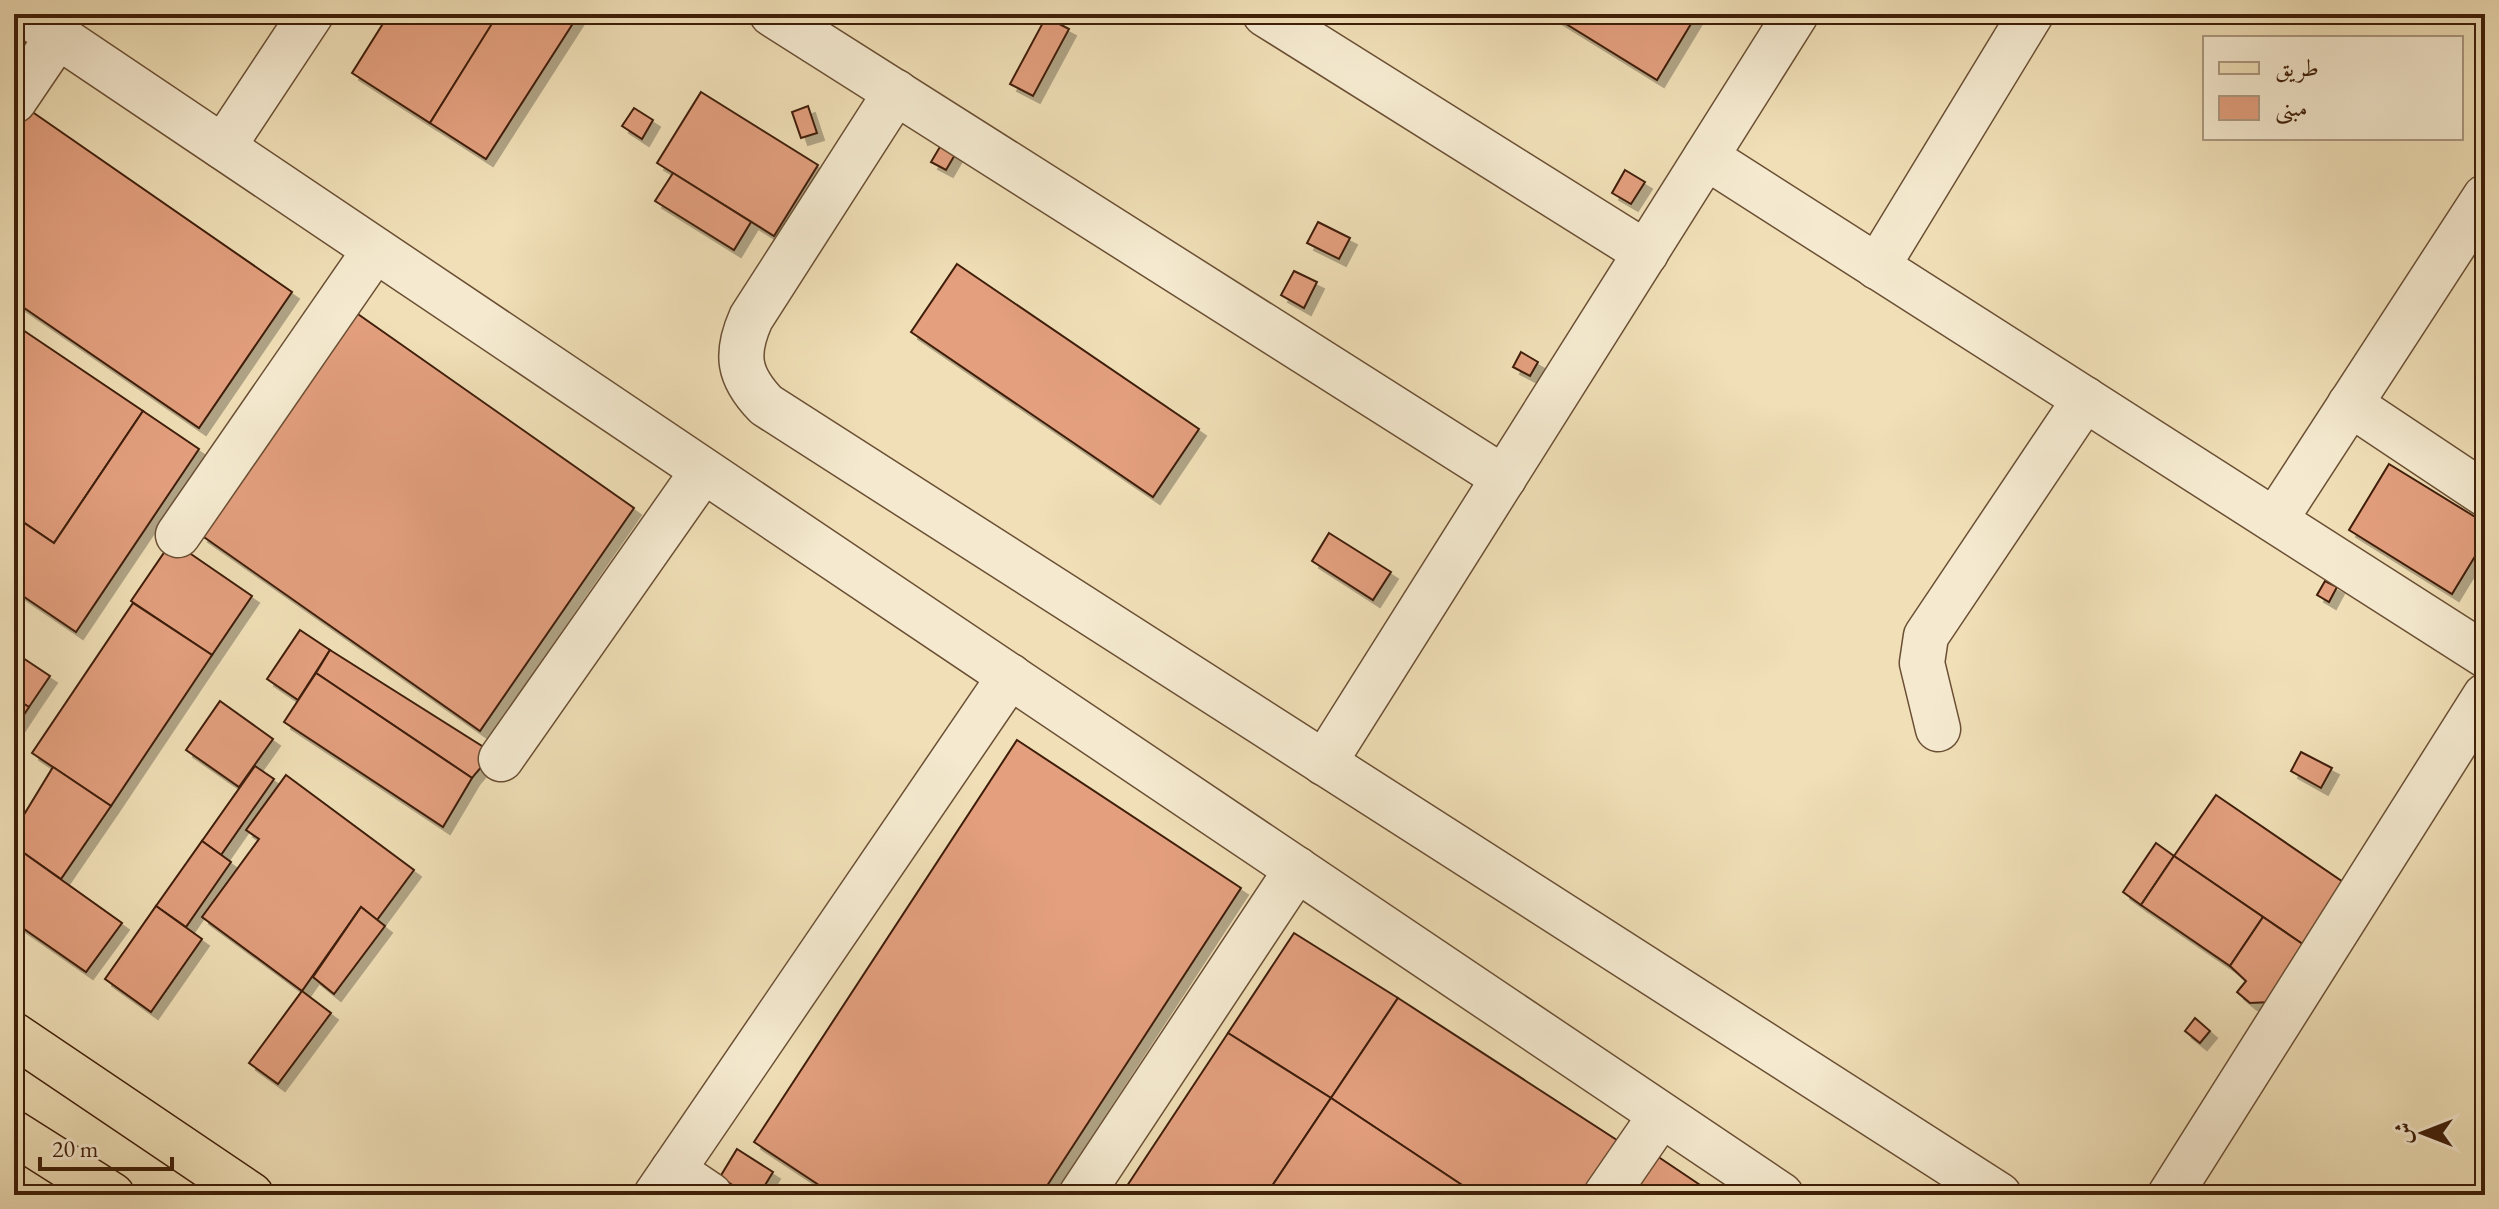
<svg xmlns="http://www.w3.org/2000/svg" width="2499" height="1209" font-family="'EB Garamond',Amiri,serif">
<defs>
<filter id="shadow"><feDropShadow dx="7" dy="7" stdDeviation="0" flood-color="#0004"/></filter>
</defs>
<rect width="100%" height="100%" fill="#f0dfb7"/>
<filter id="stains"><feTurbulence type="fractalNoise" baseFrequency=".0025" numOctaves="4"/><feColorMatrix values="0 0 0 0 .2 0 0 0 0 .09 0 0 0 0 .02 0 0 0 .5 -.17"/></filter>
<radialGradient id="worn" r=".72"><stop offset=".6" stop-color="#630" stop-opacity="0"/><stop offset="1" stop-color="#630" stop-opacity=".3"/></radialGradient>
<g fill="#e39f7e" stroke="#3f1f08" stroke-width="2" filter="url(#shadow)">
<polygon points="389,14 489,14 496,19 430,123 352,73"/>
<polygon points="498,14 579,14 486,159 430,123"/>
<polygon points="1550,14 1697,14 1657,80"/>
<polygon points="1046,17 1069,29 1033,96 1010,84"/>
<polygon points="701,92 818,165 774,236 657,163"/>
<polygon points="808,106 817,133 801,138 792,112"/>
<polygon points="634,108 653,120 642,139 622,126"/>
<polygon points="31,111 292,292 199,428 14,301 14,136"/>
<polygon points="941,145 956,153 946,170 931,162"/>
<polygon points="1625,170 1645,182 1631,204 1612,193"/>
<polygon points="673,173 751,222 734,250 655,201"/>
<polygon points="1318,222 1350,238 1339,259 1307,243"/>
<polygon points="957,264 1199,429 1153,497 911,332"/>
<polygon points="1294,271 1317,282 1304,308 1281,295"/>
<polygon points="355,312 634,508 480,731 201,535"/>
<polygon points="14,324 143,411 54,543 14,516 14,490 22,478 14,473"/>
<polygon points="1521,352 1538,362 1530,376 1513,367"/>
<polygon points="143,411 199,449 76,632 14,590 14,516 54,543"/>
<polygon points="2389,464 2485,523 2485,540 2452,594 2349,530"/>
<polygon points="1329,533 1391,572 1373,600 1312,561"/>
<polygon points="172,541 252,596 212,655 131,601"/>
<polygon points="2325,581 2337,587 2329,602 2317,595"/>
<polygon points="133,603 212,655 111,806 32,753"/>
<polygon points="300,630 330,650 298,700 267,679"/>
<polygon points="330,650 493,753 472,778 316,673"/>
<polygon points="14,652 50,676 29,707 14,698"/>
<polygon points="316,673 472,778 443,827 284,722"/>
<polygon points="14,698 29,707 14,730"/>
<polygon points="220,701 273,739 239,787 186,750"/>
<polygon points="1017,740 1241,888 1041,1195 834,1195 754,1142"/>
<polygon points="2301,752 2332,768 2321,788 2291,771"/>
<polygon points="255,766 274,779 221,855 202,841"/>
<polygon points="53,767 111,806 61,879 14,846 14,831"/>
<polygon points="286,775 414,870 377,920 361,907 302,991 202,917 259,839 246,830"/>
<polygon points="2216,795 2346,884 2304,945 2174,856"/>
<polygon points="202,841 231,862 186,927 156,906"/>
<polygon points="2156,843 2174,856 2141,905 2123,892"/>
<polygon points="14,846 122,923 86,972 14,922"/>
<polygon points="2174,856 2263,917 2230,966 2141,905"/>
<polygon points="156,906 202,939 151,1012 105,979"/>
<polygon points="361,907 385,926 334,994 313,977"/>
<polygon points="2263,917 2304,945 2272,1002 2250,1003 2237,992 2246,981 2230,966"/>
<polygon points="1294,933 1398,998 1331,1098 1228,1033"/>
<polygon points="302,991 331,1013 278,1084 249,1063"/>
<polygon points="1398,998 1623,1144 1589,1195 1477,1195 1331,1098"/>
<polygon points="2195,1018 2210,1031 2200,1043 2185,1031"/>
<polygon points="1228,1033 1331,1098 1266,1195 1121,1195"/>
<polygon points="1331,1098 1477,1195 1266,1195"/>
<polygon points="737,1149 773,1172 759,1195 748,1195 720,1177"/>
<polygon points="1657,1156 1715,1195 1632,1195"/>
</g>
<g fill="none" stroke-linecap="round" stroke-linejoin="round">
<defs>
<g id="minor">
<polyline points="25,14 1781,1195"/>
<polyline points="772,14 1504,478"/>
<polyline points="1265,14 1646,253"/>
<path d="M 896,92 L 751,318 C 735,354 738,376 766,405 L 1999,1195"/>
<polyline points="14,101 58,36"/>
<polyline points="223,147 311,14"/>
<polyline points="1706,157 2485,655"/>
<polyline points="1877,267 2031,14"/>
<polyline points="2350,404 2485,494"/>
<polyline points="2275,520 2485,197"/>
<polyline points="178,535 375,250"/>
<polyline points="1938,729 1922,663 1926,636 2085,399"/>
<polyline points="501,759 703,471"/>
<polyline points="1324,763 1796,14"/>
<polyline points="673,1170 710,1195"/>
<polyline points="656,1195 1010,676"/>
<polyline points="1081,1195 1297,869"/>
<polyline points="1606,1195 1661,1115"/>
<polyline points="2170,1195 2485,696"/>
</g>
<g id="major">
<polyline points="14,1035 251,1195"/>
<polyline points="14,1133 112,1195"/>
</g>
</defs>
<use href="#minor" stroke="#6b4f34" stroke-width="47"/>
<use href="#major" stroke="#3f1f08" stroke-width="47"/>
<use href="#minor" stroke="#f5ead0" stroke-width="44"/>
<use href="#major" stroke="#f0dfb7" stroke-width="44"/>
</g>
<rect width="2499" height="1209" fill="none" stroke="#f0dfb7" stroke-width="48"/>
<rect x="16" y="16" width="2467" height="1177" fill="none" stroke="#3f1f08" stroke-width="4"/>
<rect x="24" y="24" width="2451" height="1161" fill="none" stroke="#3f1f08" stroke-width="2"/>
<rect x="2203" y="36" width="260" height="104" fill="#f5ead0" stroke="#ac9980" stroke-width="2"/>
<rect x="2219" y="62" width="40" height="12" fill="#f0dfb7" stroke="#ac9980" stroke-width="2"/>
<text x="2275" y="76" font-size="24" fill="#3f1f08">طريق</text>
<rect x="2219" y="96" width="40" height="24" fill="#e39f7e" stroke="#ac9980" stroke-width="2"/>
<text x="2275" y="116" font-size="24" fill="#3f1f08">مبنى</text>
<g transform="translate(2423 1133) rotate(270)" stroke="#f5ead0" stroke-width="6" paint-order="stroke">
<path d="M0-6L14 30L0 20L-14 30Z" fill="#3f1f08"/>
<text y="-12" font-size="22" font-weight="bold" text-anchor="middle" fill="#3f1f08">ش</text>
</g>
<path d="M40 1157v12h132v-12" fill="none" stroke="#3f1f08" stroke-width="4"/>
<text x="52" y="1157" font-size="24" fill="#3f1f08" stroke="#f5ead0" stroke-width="6" paint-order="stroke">20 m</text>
<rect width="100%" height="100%" filter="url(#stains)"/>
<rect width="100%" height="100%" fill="url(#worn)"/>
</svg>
